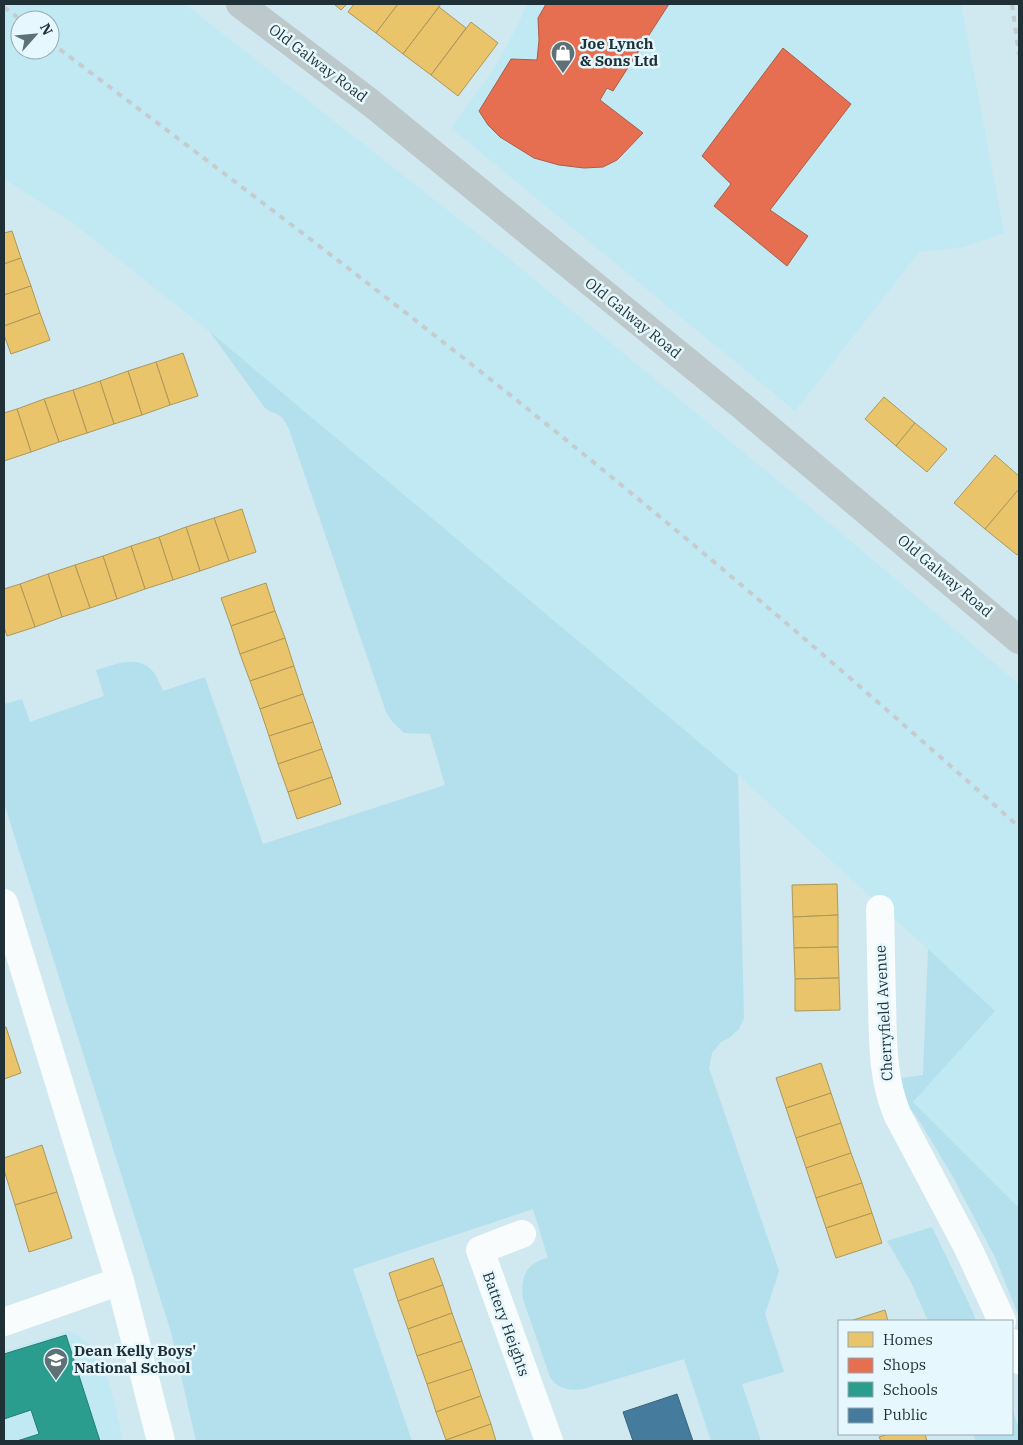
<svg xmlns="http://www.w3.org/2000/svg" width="1023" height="1445" font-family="'IBM Plex Serif',serif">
<rect width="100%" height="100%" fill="#d0e8ef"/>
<g fill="#c0e9f4" fill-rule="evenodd">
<path d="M 4,4 L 185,4 L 506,256 L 840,532 L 1019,684 L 1019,1208 L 913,1102 L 994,1010 L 738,775 L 210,332 L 73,223 L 4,179 ZM 20,20 L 50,20 L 50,50 L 20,50 Z"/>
<polygon points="527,4 961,4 1004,233 963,247 919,252 795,411 451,128 494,69 516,29"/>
<polygon points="69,1331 80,1337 90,1346 104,1369 112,1393 123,1441 4,1441 4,1351"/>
</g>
<g fill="#b3e0ec">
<path d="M 210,332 L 738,775 L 744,1018 L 739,1029 L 729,1038 L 721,1042 L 712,1053 L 709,1068 L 779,1271 L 765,1314 L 784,1372 L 742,1384 L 761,1441 L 711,1441 L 684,1359 L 583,1389 C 569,1391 558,1389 550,1377 L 523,1299 C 520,1277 526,1263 548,1258 L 533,1209 L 353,1269 L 412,1441 L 196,1441 L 171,1332 L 4,803 L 4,704 L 22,699 L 30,722 L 104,696 L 96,670 C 115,665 139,653 154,673 C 158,678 160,685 163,691 L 205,677 L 263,844 L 445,785 L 430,734 L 404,733 L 391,720 L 386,712 L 289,429 C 286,423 283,417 277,414 C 273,412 269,412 265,408 Z"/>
<polygon points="928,949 995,1011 913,1102 1019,1208 1019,1317 996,1259 953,1177 920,1122 904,1100 901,1078 923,1075"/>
<polygon points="932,1227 972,1310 976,1321 928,1321 911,1282 887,1241"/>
<polygon points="1012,1408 1019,1429 1019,1441 976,1441 973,1434 1012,1434"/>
</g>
<g fill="#e9c46a" stroke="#ac985a">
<polygon points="334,4 347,4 341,10"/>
<polygon points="354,4 398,4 376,33 348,12"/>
<polygon points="398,4 441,4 403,54 376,33"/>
<polygon points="439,7 466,28 431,75 403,54"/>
<polygon points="471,22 498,43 458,96 431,75"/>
<polygon points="12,231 21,258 4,264 4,233"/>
<polygon points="21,258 31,286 4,295 4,264"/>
<polygon points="31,286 40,313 4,326 4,295"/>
<polygon points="40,313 50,340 11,354 4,335 4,326"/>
<polygon points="183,353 198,396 170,405 156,362"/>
<polygon points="156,362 170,405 142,415 128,371"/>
<polygon points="128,371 142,415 114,424 100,381"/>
<polygon points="100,381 114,424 87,433 73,390"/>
<polygon points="73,390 87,433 59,442 44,399"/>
<polygon points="884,397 915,423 896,446 865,419"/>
<polygon points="44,399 59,442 31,452 17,409"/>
<polygon points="17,409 31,452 4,461 4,413"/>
<polygon points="915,423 947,449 927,472 896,446"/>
<polygon points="995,455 1019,476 1019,489 985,529 954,503"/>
<polygon points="1019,489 1019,552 1017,555 985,529"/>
<polygon points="242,509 256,552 229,561 214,518"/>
<polygon points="214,518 229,561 200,571 186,527"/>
<polygon points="186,527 200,571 173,580 159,537"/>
<polygon points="159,537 173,580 145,589 131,546"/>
<polygon points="131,546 145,589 117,599 103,556"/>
<polygon points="103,556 117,599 90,608 75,565"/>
<polygon points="75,565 90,608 62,617 48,574"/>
<polygon points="48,574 62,617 35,627 20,584"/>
<polygon points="266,583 275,611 231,626 221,598"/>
<polygon points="20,584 35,627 7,636 4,627 4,589"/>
<polygon points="275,611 285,638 240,654 231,626"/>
<polygon points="285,638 294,666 250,681 240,654"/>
<polygon points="294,666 303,694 260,709 250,681"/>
<polygon points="303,694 313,722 269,736 260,709"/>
<polygon points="313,722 322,749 278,764 269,736"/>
<polygon points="322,749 332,777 288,792 278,764"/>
<polygon points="332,777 341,804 297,819 288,792"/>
<polygon points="837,884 838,915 793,917 792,885"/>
<polygon points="838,915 838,947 794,948 793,917"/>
<polygon points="838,947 839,978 795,979 794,948"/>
<polygon points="839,978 840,1010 795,1011 795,979"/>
<polygon points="6,1027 21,1073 4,1079 4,1028"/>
<polygon points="821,1063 831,1093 786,1108 776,1078"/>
<polygon points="831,1093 841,1123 796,1138 786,1108"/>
<polygon points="841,1123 851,1153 806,1168 796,1138"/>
<polygon points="42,1145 57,1192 15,1205 4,1170 4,1158"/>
<polygon points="851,1153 862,1183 816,1198 806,1168"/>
<polygon points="862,1183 872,1213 826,1228 816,1198"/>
<polygon points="57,1192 72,1238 29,1252 15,1205"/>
<polygon points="872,1213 882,1243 836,1258 826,1228"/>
<polygon points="433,1258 443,1285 398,1301 389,1273"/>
<polygon points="443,1285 452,1313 408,1329 398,1301"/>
<polygon points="885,1310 888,1321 850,1321"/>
<polygon points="452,1313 462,1341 417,1356 408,1329"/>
<polygon points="462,1341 472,1369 427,1384 417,1356"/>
<polygon points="472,1369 481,1396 436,1412 427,1384"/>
<polygon points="481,1396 491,1424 446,1440 436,1412"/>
<polygon points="491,1424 496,1441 447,1441 446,1440"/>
<polygon points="889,1434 925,1434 927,1441 881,1441 879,1437"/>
</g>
<g fill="#e76f51" stroke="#ab5c49">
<polygon points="546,4 669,4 613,91 607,88 600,100 643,133 617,160 603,167 584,168 559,165 534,158 500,137 488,125 479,111 511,59 537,60 539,40 538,18"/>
<polygon points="783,48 851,104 770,210 808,236 787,266 714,206 731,184 702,156"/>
</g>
<polygon fill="#2a9d8f" stroke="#277d74" points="66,1335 100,1441 17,1441 39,1434 31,1410 4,1419 4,1354"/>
<polygon fill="#457b9d" stroke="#3a657e" points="677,1394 693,1441 633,1441 623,1412"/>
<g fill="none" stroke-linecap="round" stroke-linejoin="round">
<g stroke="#f8fcfd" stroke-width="28">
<polyline points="4,903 120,1281 161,1441"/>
<path d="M 880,909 C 881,940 881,971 882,1001 C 883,1041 882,1077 897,1114 L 968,1248 L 1002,1321"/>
<polyline points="522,1234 480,1250 549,1441"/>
<polyline points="4,1322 120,1281"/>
<polyline points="1012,1343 1019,1360"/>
</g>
<polyline stroke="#bdc8cb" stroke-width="28" points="240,4 371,103 742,406 1019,640"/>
<g stroke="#c6ccce" stroke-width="4" stroke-dasharray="6 6" stroke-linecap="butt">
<polyline points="1012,4 1019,55"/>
<polyline points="4,7 21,20"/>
<path d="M 50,42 C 225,174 401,306 571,444 C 724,568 873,696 1019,827"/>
</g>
</g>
<defs>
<symbol id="shop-pin" viewBox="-11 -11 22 30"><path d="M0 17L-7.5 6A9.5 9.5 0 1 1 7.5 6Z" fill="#5d7177" stroke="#e6f8fd"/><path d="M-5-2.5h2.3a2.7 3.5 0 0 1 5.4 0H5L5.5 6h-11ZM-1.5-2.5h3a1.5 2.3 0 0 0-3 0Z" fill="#fff"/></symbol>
<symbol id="school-pin" viewBox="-11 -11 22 30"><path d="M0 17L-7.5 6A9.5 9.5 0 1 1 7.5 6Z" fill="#5d7177" stroke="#e6f8fd"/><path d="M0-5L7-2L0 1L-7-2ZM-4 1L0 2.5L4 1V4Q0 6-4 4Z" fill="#fff"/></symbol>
</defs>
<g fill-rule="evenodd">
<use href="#shop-pin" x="549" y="39" width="28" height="38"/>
<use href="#school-pin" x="42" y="1346" width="28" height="38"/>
</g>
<g text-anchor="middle" stroke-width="5" stroke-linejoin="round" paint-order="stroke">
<g font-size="15" font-weight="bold" fill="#1f3136" stroke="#e6f8fd" text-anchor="start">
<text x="580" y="49">Joe Lynch<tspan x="580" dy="17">&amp; Sons Ltd</tspan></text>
<text x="74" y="1356">Dean Kelly Boys'<tspan x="74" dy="17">National School</tspan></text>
</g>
<g font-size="15" fill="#1f3136" stroke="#e6f8fd">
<text transform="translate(318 63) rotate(37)" y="5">Old Galway Road</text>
<text transform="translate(633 318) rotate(39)" y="5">Old Galway Road</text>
<text transform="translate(945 576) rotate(40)" y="5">Old Galway Road</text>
<text transform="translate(884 1013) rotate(-93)" y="5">Cherryfield Avenue</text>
<text transform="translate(506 1324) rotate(70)" y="5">Battery Heights</text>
</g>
</g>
<rect width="1023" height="1445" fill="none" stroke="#1f3136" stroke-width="10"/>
<rect x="838" y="1320" width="175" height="115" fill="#e6f8fd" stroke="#96a8ad"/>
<rect x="848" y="1332" width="25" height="15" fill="#e9c46a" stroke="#96a8ad"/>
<text x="883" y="1345" font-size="15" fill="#1f3136">Homes</text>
<rect x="848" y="1358" width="25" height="15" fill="#e76f51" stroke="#96a8ad"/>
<text x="883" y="1370" font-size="15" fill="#1f3136">Shops</text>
<rect x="848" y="1382" width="25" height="15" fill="#2a9d8f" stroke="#96a8ad"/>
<text x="883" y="1395" font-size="15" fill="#1f3136">Schools</text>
<rect x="848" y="1408" width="25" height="15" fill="#457b9d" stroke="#96a8ad"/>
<text x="883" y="1420" font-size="15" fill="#1f3136">Public</text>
<g transform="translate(35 35) rotate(63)"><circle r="24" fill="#e6f8fd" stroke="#96a8ad"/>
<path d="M0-4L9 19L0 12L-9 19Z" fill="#5d7177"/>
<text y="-8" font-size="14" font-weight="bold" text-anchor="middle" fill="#1f3136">N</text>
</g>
</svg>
